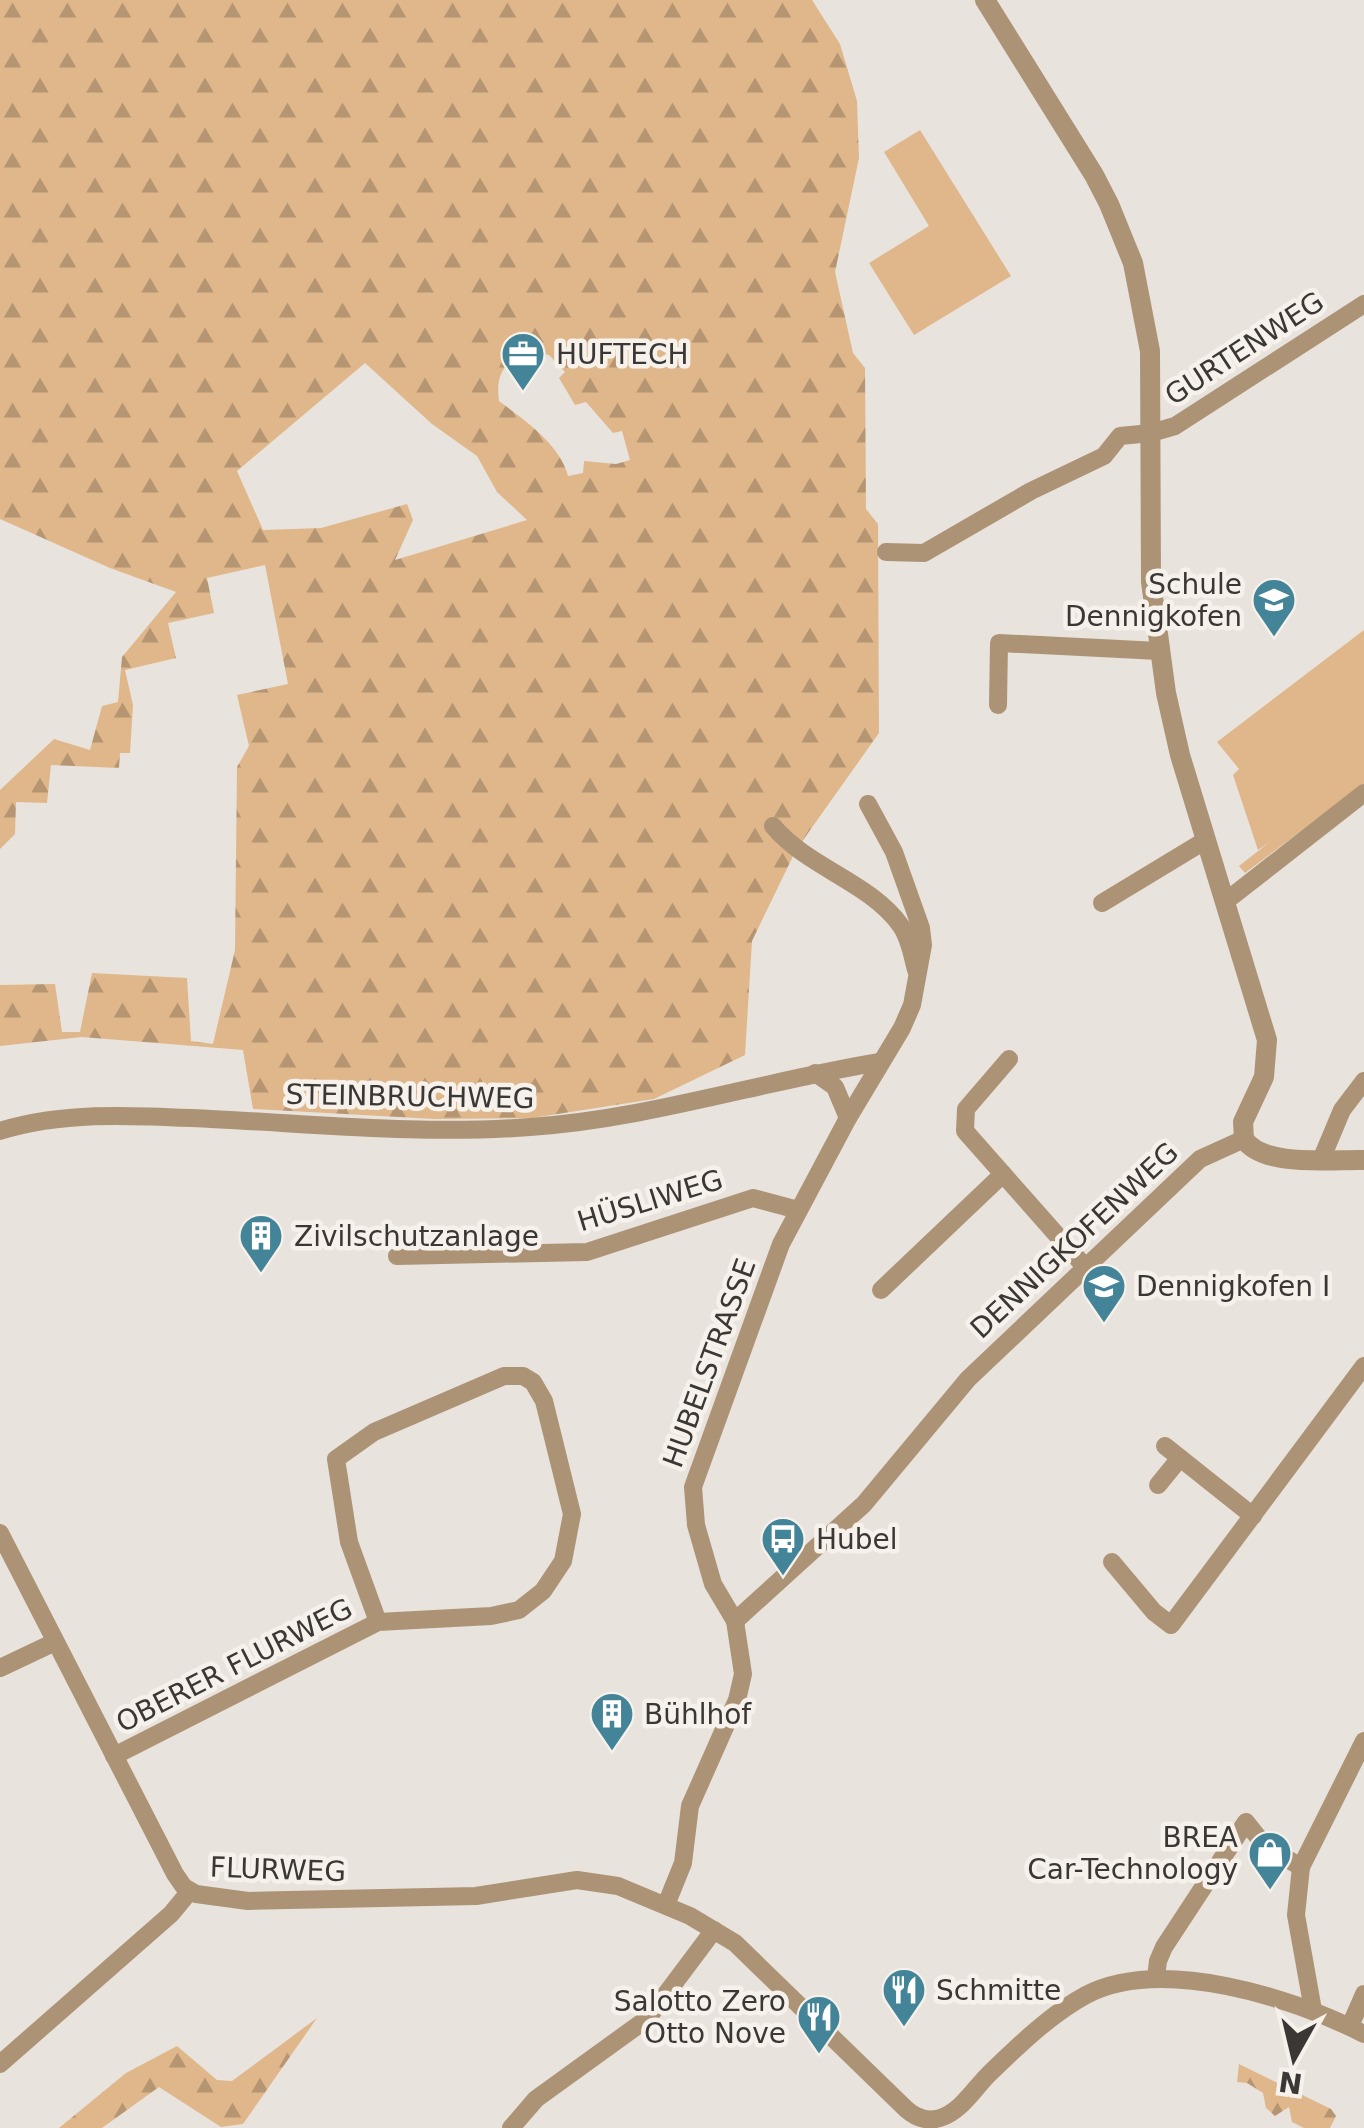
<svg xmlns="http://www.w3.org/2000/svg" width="1364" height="2128" font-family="'DejaVu Sans',sans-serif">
<defs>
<pattern id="forest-firs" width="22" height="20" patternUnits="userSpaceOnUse" patternTransform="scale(2.5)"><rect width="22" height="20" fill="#dfb78b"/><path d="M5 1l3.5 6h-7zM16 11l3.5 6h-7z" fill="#b69672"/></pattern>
</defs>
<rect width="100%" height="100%" fill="#e9e3dd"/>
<g fill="#dfb78b">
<polygon points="920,130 1011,276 914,335 869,263 929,226 884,152"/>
<polygon points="1364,630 1364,784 1245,873 1239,866 1271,841 1258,850 1233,775 1239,769 1217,742"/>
</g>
<g fill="url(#forest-firs)" fill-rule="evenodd">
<path d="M 0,0 L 812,0 L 840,44 L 857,101 L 859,158 L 835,272 L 853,353 L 865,368 L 866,509 L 878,524 L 879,733 L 796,850 L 752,941 L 745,1055 L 654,1099 L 532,1118 L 435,1119 L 253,1109 L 243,1050 L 82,1037 L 0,1046 L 0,985 L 55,984 L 62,1032 L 80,1032 L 92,973 L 187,978 L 191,1041 L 213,1044 L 235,950 L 237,767 L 249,746 L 237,695 L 288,684 L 265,565 L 207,578 L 214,613 L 168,623 L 176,658 L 125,670 L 133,705 L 130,753 L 120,753 L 119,768 L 51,765 L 47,803 L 16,802 L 15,834 L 0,849 L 0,790 L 54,739 L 90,750 L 102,706 L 118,702 L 122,657 L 176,592 L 110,568 L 0,519 ZM 533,352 L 549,355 L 565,372 L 559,378 L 575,405 L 586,402 L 613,433 L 622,431 L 630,460 L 616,464 L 584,461 L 583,473 L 568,476 C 560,444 524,420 499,401 C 495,372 506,359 533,352 ZM 365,363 L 432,424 L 477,456 L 497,492 L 527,520 L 395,560 L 413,520 L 407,504 L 321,528 L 263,530 L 237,471 Z"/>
<polygon points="317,2018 243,2124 221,2127 159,2087 102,2128 59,2128 126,2073 177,2046 217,2080 232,2081"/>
<polygon points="1239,2064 1331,2109 1336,2116 1330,2128 1304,2128 1292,2122 1289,2107 1275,2116 1266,2108 1263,2093 1247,2083 1237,2082"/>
</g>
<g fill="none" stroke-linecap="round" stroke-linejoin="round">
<g stroke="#ac9376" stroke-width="18">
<polyline points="886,552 924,553 1031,491 1104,456 1120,436 1151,433 1175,426 1364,304"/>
<polyline points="998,705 999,643 1159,651"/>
<path d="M 773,826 C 808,868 870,882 901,926 C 910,939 912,955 916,970"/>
<polyline points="1226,901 1364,793"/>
<polyline points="1102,903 1206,840"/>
<polyline points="1009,1059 966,1109 965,1131 1086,1268"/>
<polyline points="815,1073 835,1087 848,1118"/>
<path d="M 0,1131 C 67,1110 142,1116 211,1119 C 316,1124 425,1135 530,1127 C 648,1119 763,1081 880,1062"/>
<polyline points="1321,1160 1342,1110 1364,1081"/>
<polyline points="397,1256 587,1252 753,1198 798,1210"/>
<polyline points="881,1290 1003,1174"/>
<polyline points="1165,1446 1253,1516"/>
<polyline points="1158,1485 1180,1458"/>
<path d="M 0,1533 L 175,1874 L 184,1887 L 196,1894 L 248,1901 L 476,1896 L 577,1880 L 618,1886 L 690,1916 L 735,1943 L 906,2109 C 916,2118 927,2122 940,2118 C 962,2111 975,2087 991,2072 C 1019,2045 1051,2014 1086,1995 C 1161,1956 1292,1997 1364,2034"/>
<polyline points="1112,1562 1154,1612 1171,1625 1364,1366"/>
<polyline points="735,1621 864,1504 968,1379 1200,1159 1244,1139"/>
<polyline points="0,1668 55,1642"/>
<polyline points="114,1756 378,1622 349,1542 336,1459 374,1432 504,1376 523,1376 533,1382 544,1401 572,1514 563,1561 543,1591 519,1610 491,1616 378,1622"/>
<polyline points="1301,1867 1364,1741"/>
<polyline points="666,1905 683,1863 690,1806 737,1700 743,1674 735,1621 713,1584 696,1525 693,1487 781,1244 848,1118 902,1028 912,1005 923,945 921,928 894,852 868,804"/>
<polyline points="1156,1978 1158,1961 1164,1947 1246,1822 1265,1846 1301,1867 1296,1915 1313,2010"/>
<polyline points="1350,2026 1364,1994"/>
<polyline points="0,2064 171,1914 190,1891"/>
<polyline points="511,2128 536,2099 648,2018 714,1930"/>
</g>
<path stroke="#ac9376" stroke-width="20" d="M 985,0 L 1094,175 L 1109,204 L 1133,263 L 1150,351 L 1151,582 L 1166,693 L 1180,755 L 1267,1040 L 1264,1077 L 1243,1122 L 1244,1139 C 1263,1168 1332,1159 1364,1160"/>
</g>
<defs>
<symbol id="office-pin" viewBox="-11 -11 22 30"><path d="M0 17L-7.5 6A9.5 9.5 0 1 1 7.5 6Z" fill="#448498" stroke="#f6f1ea"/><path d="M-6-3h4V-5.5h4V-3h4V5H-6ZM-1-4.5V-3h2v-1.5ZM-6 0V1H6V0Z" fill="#fff"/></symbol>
<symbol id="school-pin" viewBox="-11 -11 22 30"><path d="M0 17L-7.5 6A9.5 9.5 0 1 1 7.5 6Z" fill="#448498" stroke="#f6f1ea"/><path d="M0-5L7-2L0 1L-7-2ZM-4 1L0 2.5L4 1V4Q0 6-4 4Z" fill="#fff"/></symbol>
<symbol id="building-pin" viewBox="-11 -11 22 30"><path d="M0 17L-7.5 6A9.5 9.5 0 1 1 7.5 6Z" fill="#448498" stroke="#f6f1ea"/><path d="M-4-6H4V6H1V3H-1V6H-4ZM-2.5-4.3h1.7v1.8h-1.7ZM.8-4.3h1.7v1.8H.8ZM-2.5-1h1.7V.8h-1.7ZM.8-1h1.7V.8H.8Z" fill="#fff"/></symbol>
<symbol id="bus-pin" viewBox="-11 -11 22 30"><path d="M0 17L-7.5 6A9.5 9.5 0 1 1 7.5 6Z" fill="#448498" stroke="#f6f1ea"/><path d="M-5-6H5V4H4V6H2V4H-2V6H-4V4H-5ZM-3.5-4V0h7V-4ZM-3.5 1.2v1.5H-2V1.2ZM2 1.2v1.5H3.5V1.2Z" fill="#fff"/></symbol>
<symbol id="shop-pin" viewBox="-11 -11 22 30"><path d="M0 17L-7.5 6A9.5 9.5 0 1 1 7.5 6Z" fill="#448498" stroke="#f6f1ea"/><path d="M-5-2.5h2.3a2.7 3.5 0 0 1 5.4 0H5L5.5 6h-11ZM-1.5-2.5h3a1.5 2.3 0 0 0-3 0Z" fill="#fff"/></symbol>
<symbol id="restaurant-pin" viewBox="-11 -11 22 30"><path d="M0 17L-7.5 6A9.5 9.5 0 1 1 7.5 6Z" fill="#448498" stroke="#f6f1ea"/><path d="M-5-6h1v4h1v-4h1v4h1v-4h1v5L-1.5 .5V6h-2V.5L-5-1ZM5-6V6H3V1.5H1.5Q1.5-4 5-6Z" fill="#fff"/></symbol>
</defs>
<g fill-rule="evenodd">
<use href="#office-pin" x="498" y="329" width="50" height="68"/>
<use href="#school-pin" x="1249" y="575" width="50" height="68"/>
<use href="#building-pin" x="236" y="1211" width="50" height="68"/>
<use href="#school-pin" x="1079" y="1261" width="50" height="68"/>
<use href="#bus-pin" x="758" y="1514" width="50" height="68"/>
<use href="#building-pin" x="587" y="1689" width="50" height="68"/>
<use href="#shop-pin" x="1245" y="1828" width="50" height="68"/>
<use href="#restaurant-pin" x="879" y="1965" width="50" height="68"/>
<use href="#restaurant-pin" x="794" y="1992" width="50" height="68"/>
</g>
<g text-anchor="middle" stroke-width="9" stroke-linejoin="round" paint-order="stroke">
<g font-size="28" fill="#3a3735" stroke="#f6f1ea">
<text transform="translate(1244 348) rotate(-33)" y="10">GURTENWEG</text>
<text transform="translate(410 1096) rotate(1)" y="10">STEINBRUCHWEG</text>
<text transform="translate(650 1200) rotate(-17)" y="10">HÜSLIWEG</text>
<text transform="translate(1074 1240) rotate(-43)" y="10">DENNIGKOFENWEG</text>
<text transform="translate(709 1363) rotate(-70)" y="10">HUBELSTRASSE</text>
<text transform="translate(234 1665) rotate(-27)" y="10">OBERER FLURWEG</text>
<text transform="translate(278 1869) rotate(2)" y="10">FLURWEG</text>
</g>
<g font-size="28" fill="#3a3735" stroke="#f6f1ea" text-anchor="start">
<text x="556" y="364">HUFTECH</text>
<text x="1242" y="594" text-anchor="end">Schule<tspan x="1242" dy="32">Dennigkofen</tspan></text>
<text x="294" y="1246">Zivilschutzanlage</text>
<text x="1136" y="1296">Dennigkofen I</text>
<text x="816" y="1549">Hubel</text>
<text x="644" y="1724">Bühlhof</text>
<text x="1238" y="1847" text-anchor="end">BREA<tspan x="1238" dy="32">Car-Technology</tspan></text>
<text x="936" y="2000">Schmitte</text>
<text x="786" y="2011" text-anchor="end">Salotto Zero<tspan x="786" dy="32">Otto Nove</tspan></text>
</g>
</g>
<g transform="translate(1294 2058) rotate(188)" stroke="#f6f1ea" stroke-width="8" paint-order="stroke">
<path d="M0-8L18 38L0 25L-18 38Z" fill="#3a3735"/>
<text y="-15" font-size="28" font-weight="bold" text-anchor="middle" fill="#3a3735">N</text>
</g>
</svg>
